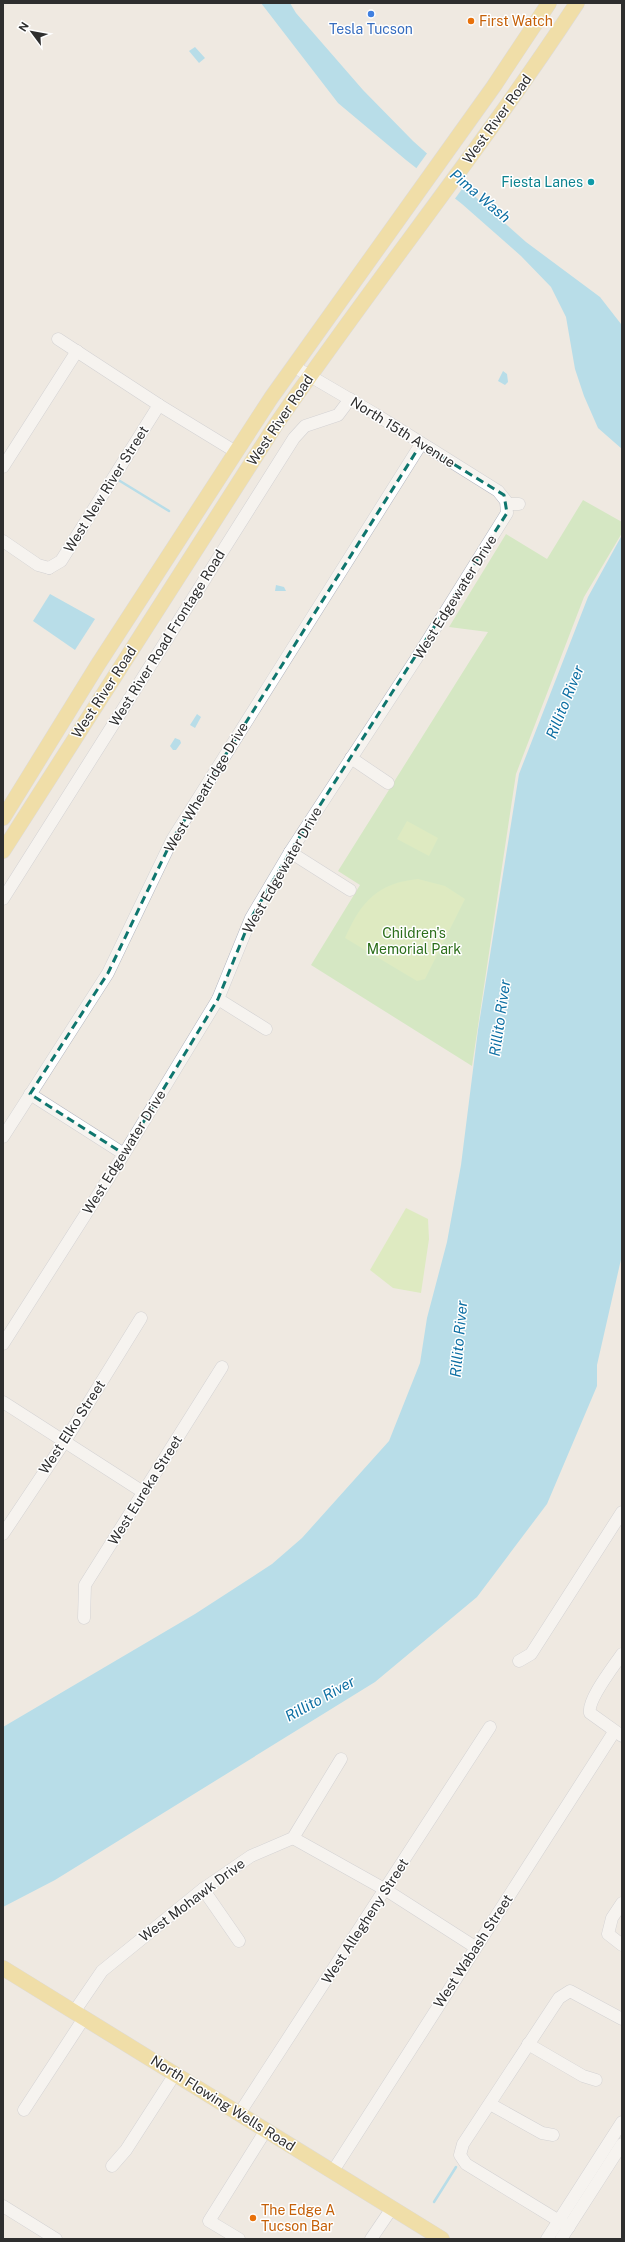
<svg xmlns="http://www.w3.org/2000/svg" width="625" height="2242" font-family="'Public Sans',sans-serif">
<rect width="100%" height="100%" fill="#efe9e1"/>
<polygon fill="#b6e59e" points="583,500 622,522 622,533 584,597 516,774 472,1066 311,965 360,885 338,871 488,632 449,627 506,534 547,559"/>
<g fill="#c9ec9a">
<polygon points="407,821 438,838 429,856 397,839"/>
<path d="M 418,879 L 445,886 L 465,899 L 425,979 L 417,981 L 345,938 C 361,901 378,883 418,879 Z"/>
<polygon points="406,1208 428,1219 429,1239 421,1293 393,1288 370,1270"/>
</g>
<g fill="#75cff0">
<polygon points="261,3 290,3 296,13 363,90 413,141 526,242 600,297 621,324 622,449 598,428 584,396 575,369 566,317 551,287 521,256 462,204 406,160 338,103"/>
<polygon points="195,47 205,58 199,63 189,51"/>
<polygon points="503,371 507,374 508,382 505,385 498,381"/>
<polygon points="622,535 622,1255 597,1365 597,1386 547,1504 477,1597 375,1682 55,1880 3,1907 3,1727 195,1614 272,1564 302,1538 389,1441 420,1363 427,1318 447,1242 461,1165 478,1030 519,774 588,597"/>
<polygon points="276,585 284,587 286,591 275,591"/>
<polygon points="50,594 95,619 75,650 33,621"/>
<polygon points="197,714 201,717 195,728 190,725"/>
<polygon points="175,738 180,740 181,743 176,750 173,750 170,746"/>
</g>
<polygon fill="#efe9e1" points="428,152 465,185 454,200 415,170"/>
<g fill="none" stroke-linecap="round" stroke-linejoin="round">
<g stroke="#75cff0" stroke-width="2.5">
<polyline points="120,481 169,511"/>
<polyline points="434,2202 456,2167"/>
</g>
<defs>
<g id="minor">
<polyline points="58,339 159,405 236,452"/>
<polyline points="3,467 77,351"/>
<polyline points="507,504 519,504"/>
<polyline points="3,541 38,565 49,568"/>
<polyline points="49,568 61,561 159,405"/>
<polyline points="351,758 388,783"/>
<polyline points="290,852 350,890"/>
<polyline points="3,899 294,438 305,426 338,415 350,399"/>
<polyline points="218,999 266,1029"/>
<polyline points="30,1094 124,1154"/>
<polyline points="3,1137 108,973 172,840 421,444"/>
<polyline points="3,1344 124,1154 218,999 251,918 290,852 416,659 507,513 506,501 498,491 375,414 293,366"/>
<polyline points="3,1402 143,1492"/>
<polyline points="3,1534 65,1441 141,1318"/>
<polyline points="84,1618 85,1585 222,1367"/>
<path d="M 622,1654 C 614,1666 587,1700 590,1713 L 622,1736"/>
<polyline points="519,1661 531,1654 622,1512"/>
<polyline points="293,1838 386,1890 475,1947"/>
<polyline points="203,1889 239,1941"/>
<polyline points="622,1903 612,1918 608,1934 622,1945"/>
<polyline points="74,2012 102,1971 203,1889 251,1856 293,1838 341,1759"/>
<polyline points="528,2044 583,2076 596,2080"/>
<polyline points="490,2104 542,2133 553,2135"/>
<polyline points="24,2110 84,2018"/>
<polyline points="239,2114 490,1727"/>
<polyline points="112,2166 126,2150 175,2074"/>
<polyline points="333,2171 614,1732"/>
<polyline points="3,2206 56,2239"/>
<polyline points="569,2227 466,2164 460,2155 463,2144 559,1998 570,1991 622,2019"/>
<polyline points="239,2239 209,2221 266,2130"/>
<polyline points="371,2239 392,2208"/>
<polyline points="547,2239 622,2122"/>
<polyline points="561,2239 622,2144"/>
</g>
<g id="major">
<polyline points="3,818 97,666 271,398 494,86 549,3"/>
<path d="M 3,851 L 275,426 C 373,283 482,148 577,3"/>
<polyline points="3,1968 442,2239"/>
</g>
</defs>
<use href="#minor" stroke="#b4b7c1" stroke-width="13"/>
<use href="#major" stroke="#c9c9c9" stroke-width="16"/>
<use href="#minor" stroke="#fff" stroke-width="12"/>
<use href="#major" stroke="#f2d163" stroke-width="15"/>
</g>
<path d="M0 0H625V2242H0ZM 421,444 L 504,495 L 507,513 L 290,852 L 251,918 L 218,999 L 124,1154 L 30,1094 L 108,973 L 172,840 Z" fill="#efe9e1" fill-opacity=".55" fill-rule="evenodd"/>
<path fill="none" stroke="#0f766e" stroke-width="3" stroke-dasharray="8 5" stroke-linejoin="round" d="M 421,444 L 504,495 L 507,513 L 290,852 L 251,918 L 218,999 L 124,1154 L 30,1094 L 108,973 L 172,840 Z"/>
<circle fill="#3f7fe0" stroke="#fff" stroke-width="1.5" cx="371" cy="14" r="4"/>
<g fill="#e8710a" stroke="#fff" stroke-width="1.5">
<circle cx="471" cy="21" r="4"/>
<circle cx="253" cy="2218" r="4"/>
</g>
<circle fill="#0f9aa8" stroke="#fff" stroke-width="1.5" cx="591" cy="182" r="4"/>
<g text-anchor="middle" stroke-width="3" stroke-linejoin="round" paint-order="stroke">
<g font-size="14" fill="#c56008" stroke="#fff" text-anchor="start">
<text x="479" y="26">First Watch</text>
<text x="261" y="2215">The Edge A<tspan x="261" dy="16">Tucson Bar</tspan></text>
</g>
<g font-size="14" fill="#366cbe" stroke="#fff">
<text x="371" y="34">Tesla Tucson</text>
</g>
<g font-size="14" fill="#2e2e2e" stroke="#fff">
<text transform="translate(497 119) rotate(-54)" y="5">West River Road</text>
<text transform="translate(280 420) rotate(-56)" y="5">West River Road</text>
<text transform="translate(403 432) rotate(32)" y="5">North 15th Avenue</text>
<text transform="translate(106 489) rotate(-58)" y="5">West New River Street</text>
<text transform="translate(455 597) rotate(-58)" y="5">West Edgewater Drive</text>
<text transform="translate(167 638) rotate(-58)" y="5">West River Road Frontage Road</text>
<text transform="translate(104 692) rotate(-57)" y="5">West River Road</text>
<text transform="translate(206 787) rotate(-59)" y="5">West Wheatridge Drive</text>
<text transform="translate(282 870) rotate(-60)" y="5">West Edgewater Drive</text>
<text transform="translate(124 1152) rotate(-58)" y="5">West Edgewater Drive</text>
<text transform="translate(72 1427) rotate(-57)" y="5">West Elko Street</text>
<text transform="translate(145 1490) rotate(-58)" y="5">West Eureka Street</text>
<text transform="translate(192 1900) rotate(-37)" y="5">West Mohawk Drive</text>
<text transform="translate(365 1921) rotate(-57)" y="5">West Allegheny Street</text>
<text transform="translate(473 1951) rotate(-57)" y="5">West Wabash Street</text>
<text transform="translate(223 2103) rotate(32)" y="5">North Flowing Wells Road</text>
</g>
<g font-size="14" fill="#0d838f" stroke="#fff" text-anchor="end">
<text x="583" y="187">Fiesta Lanes</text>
</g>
<g font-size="14" fill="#2c6e1b" stroke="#fff">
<text x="414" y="938">Children's<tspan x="414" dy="16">Memorial Park</tspan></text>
</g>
<g font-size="15" font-style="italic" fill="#0d6fa3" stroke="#fff">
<text transform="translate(480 196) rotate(40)" y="5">Pima Wash</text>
<text transform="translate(565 702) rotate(-68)" y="5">Rillito River</text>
<text transform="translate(500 1018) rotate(-82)" y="5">Rillito River</text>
<text transform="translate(459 1339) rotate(-85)" y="5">Rillito River</text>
<text transform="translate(320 1699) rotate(-29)" y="5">Rillito River</text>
</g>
</g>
<rect width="625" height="2242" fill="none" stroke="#2e2e2e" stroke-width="8"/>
<g transform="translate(32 32) rotate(302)" stroke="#ffffff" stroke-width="3" paint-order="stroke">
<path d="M0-3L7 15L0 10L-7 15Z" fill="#2e2e2e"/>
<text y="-6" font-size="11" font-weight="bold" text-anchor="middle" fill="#2e2e2e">N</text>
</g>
</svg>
